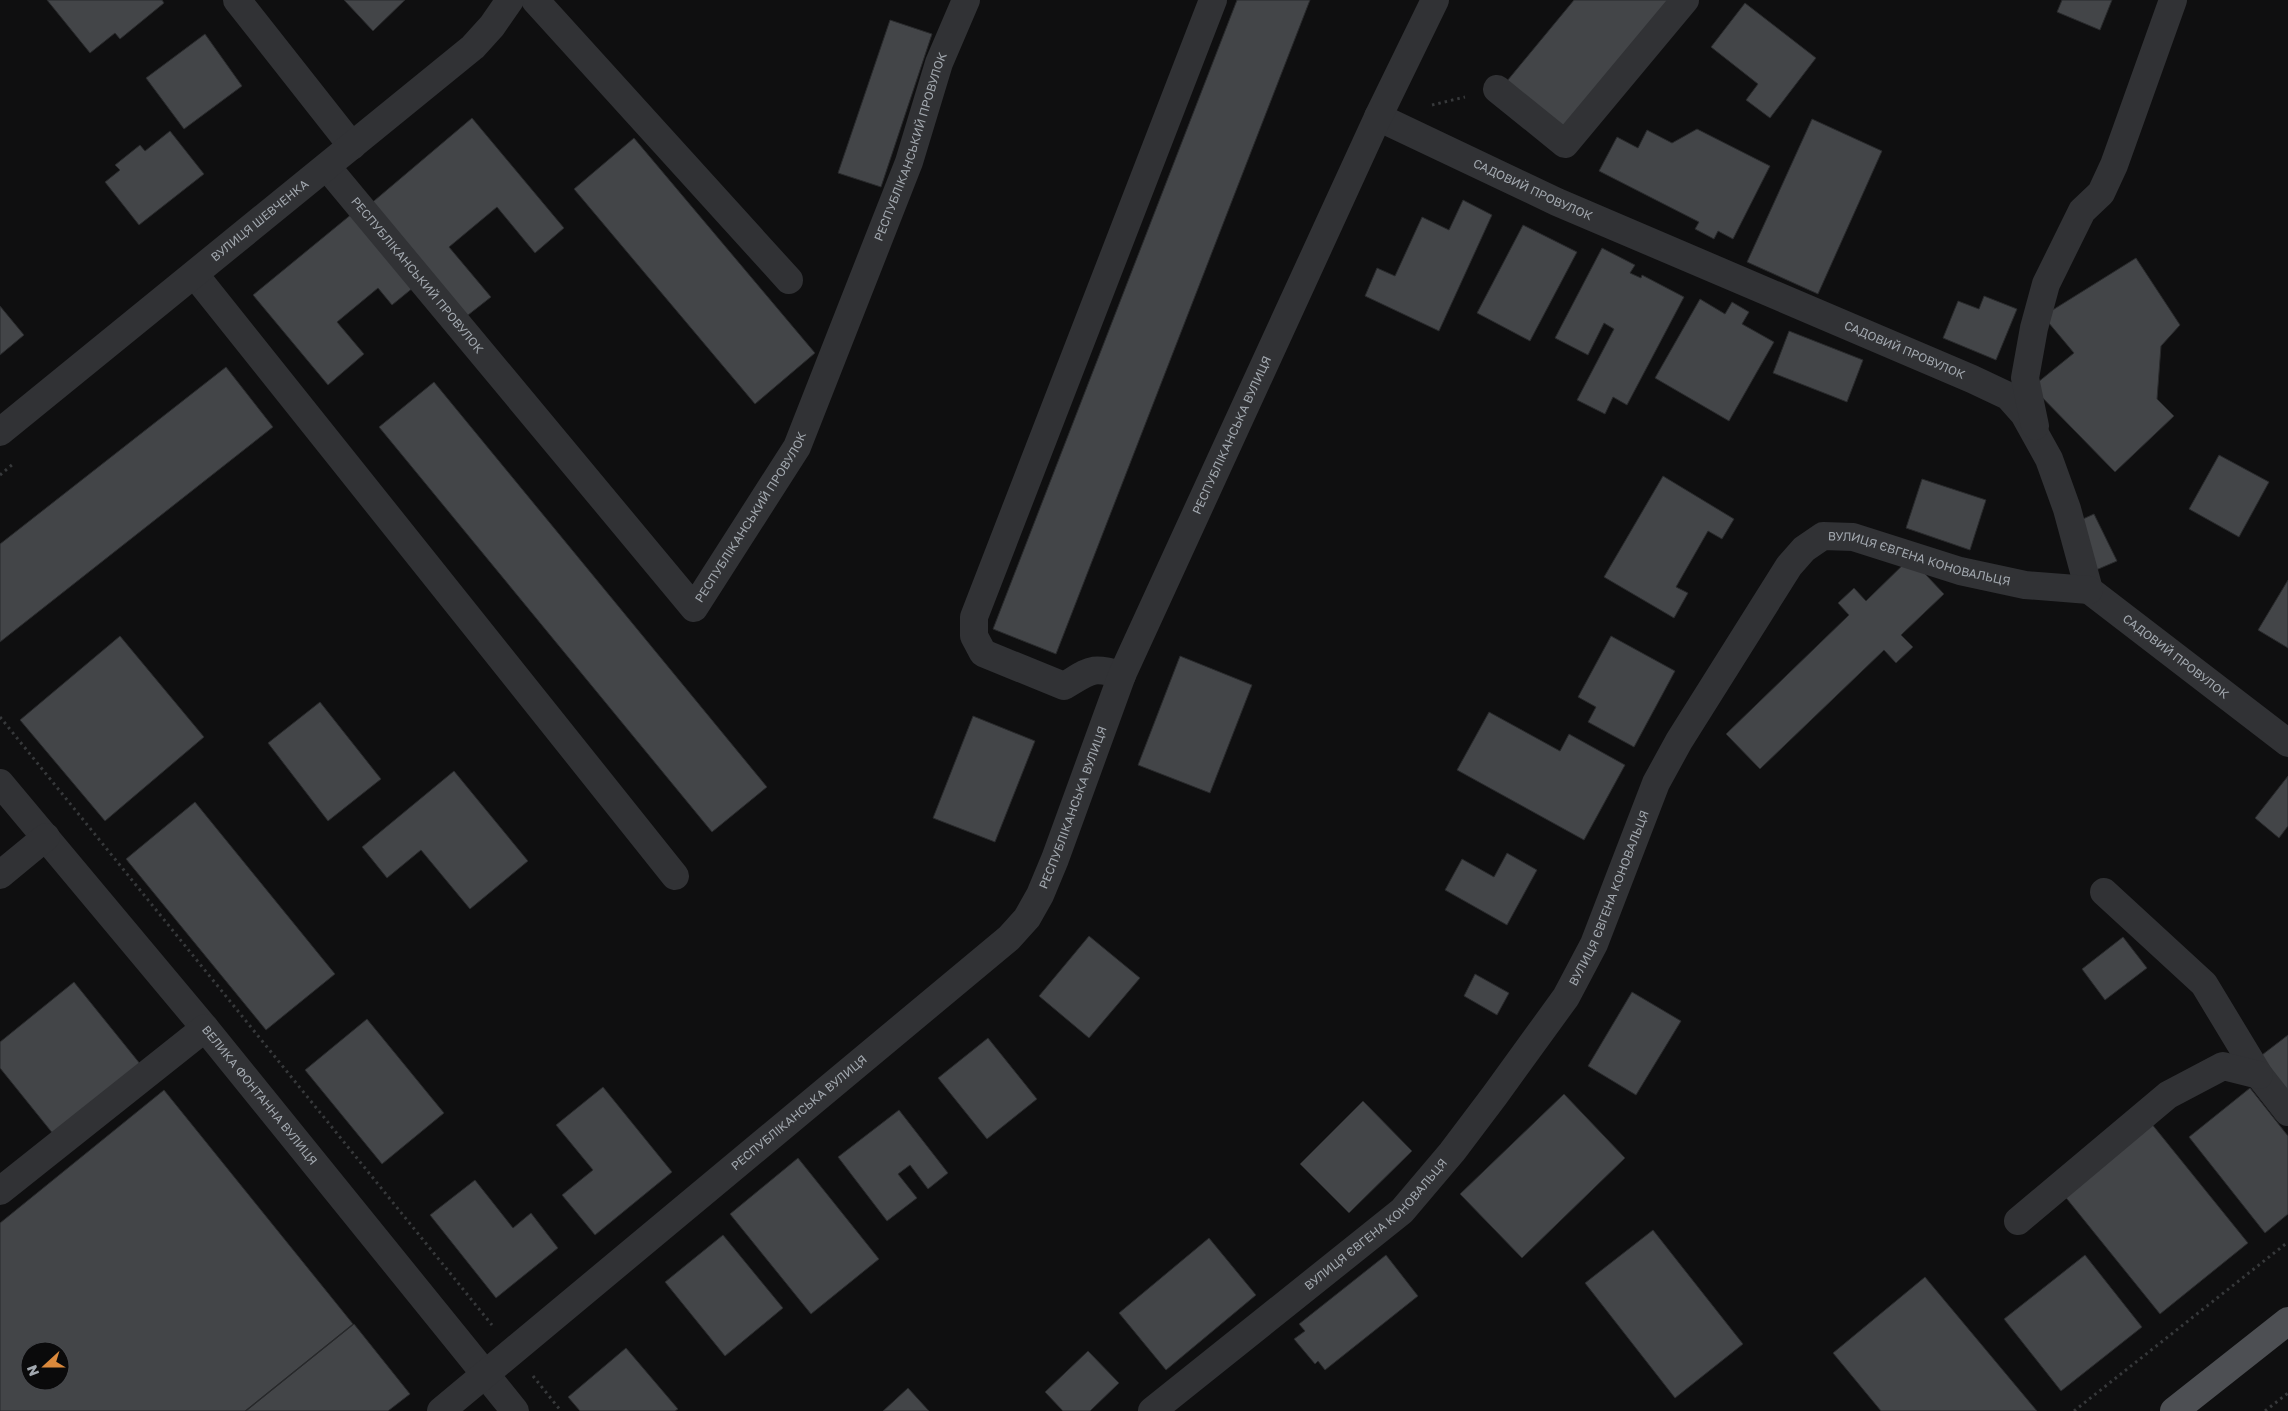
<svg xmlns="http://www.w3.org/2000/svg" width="2288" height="1411" font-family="'Golos Text',sans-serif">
<rect width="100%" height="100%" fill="#0f0f10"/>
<g fill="#434548" stroke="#292a2c" fill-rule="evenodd">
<polygon points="47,0 162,0 164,3 120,39 115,33 90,53"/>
<polygon points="344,0 405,0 373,31"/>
<polygon points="1237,0 1310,0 1056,654 993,629"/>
<polygon points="1574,0 1669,0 1563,128 1507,81"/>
<polygon points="2062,0 2112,0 2100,30 2057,12"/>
<polygon points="1745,3 1816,58 1770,118 1746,100 1758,84 1711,47"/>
<polygon points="890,20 932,34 881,187 838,173"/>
<polygon points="205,34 242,86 184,129 146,78"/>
<polygon points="472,118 564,228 535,253 497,207 449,247 491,297 463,319 368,206"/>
<polygon points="1812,119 1882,151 1818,294 1747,262"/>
<polygon points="1697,129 1770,166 1733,239 1718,231 1714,239 1695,229 1699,222 1599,171 1617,137 1638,148 1647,130 1672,143"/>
<polygon points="170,131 204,174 139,225 105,182 120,170 115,165 140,145 145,151"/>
<polygon points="634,138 815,353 755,404 574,189"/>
<polygon points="1463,200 1492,215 1439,331 1365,296 1377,268 1395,276 1422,217 1449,230"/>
<polygon points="353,213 414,287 392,305 378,288 337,322 364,354 328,385 253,295"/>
<polygon points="1523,225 1577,252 1530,341 1477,313"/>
<polygon points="1602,248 1635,265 1630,273 1641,278 1642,275 1684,297 1627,405 1613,397 1605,414 1577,400 1614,329 1604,323 1588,355 1555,338"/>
<polygon points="2136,258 2180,325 2161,346 2157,399 2174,416 2115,472 2032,387 2074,353 2043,316"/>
<polygon points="1984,296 2017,309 1996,360 1943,338 1958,301 1979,309"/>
<polygon points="1700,299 1725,314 1732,302 1749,312 1742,324 1774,342 1729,421 1655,378"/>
<polygon points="0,306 24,335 0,355"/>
<polygon points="1789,331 1863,360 1847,402 1773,373"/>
<polygon points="226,367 273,427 0,642 0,544"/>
<polygon points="434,382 767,787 712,832 379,427"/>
<polygon points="2219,455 2269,482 2239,537 2189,509"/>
<polygon points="1663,476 1734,519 1722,539 1708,531 1676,587 1688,593 1674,618 1604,577"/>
<polygon points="1922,479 1986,500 1970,550 1906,528"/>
<polygon points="2094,514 2117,561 2096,570 2074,523"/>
<polygon points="1910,558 1944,594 1901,635 1913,647 1896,663 1884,650 1760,769 1726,734 1849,615 1838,603 1854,588 1866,601"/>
<polygon points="2288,580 2288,648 2258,630"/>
<polygon points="120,636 204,737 105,821 20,720"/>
<polygon points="1611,636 1675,671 1634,747 1588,722 1596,707 1578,697"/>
<polygon points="1180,656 1252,685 1210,793 1138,765"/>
<polygon points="320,702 381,779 328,821 268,743"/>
<polygon points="1489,712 1560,751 1569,734 1625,765 1584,840 1457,770"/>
<polygon points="973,716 1035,741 995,842 933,818"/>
<polygon points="454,771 528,861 470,909 421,850 387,878 362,847"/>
<polygon points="2288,776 2288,826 2279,838 2255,818"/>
<polygon points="195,802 335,974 266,1030 126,859"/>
<polygon points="1507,853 1537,870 1507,925 1445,890 1462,859 1494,877"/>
<polygon points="1089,936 1140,978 1089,1038 1039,996"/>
<polygon points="2123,937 2147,968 2105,1000 2082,969"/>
<polygon points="1475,974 1509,993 1497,1015 1464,996"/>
<polygon points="74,982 141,1065 54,1135 0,1068 0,1042"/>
<polygon points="1632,992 1681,1021 1636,1095 1588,1066"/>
<polygon points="367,1019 444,1113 382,1164 305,1070"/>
<polygon points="2288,1035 2288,1097 2258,1058"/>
<polygon points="988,1038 1037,1099 987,1139 938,1078"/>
<polygon points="603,1087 672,1172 595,1235 562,1195 593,1170 556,1125"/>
<polygon points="2250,1088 2288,1136 2288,1214 2265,1233 2189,1137"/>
<path d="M 164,1090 L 353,1324 L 245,1411 L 0,1411 L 0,1223 ZM 30,1351 L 60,1351 L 60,1381 L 30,1381 Z"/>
<polygon points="1564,1094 1625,1158 1522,1258 1460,1194"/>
<polygon points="1363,1101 1412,1151 1349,1213 1300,1164"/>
<polygon points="899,1110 948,1173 928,1189 910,1165 898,1174 917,1198 887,1221 838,1157"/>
<polygon points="2151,1123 2248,1243 2160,1314 2063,1194"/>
<polygon points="798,1158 879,1259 811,1314 730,1214"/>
<polygon points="475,1180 513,1228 531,1213 558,1248 496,1298 430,1215"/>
<polygon points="1653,1230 1743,1344 1675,1398 1585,1283"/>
<polygon points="723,1235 783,1308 725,1356 665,1282"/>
<polygon points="1209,1238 1256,1295 1166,1370 1119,1313"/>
<polygon points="1386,1255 1418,1296 1325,1370 1318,1361 1315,1364 1294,1339 1305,1331 1299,1324"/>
<polygon points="2085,1255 2142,1327 2061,1391 2004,1319"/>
<polygon points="1925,1277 2037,1411 1881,1411 1833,1353"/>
<polygon points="354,1324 410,1394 388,1411 246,1411"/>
<polygon points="626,1348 678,1409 675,1411 580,1411 568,1397"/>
<polygon points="1088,1351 1119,1383 1090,1411 1063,1411 1045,1392"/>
<polygon points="908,1388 929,1411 883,1411"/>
</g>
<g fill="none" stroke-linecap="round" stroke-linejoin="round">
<g stroke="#37393b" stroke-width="3" stroke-dasharray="2.5 4" stroke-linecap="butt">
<polyline points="1432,105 1465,97"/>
<polyline points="0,475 13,464"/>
<polyline points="0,717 492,1325"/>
<polyline points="533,1376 561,1411"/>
<polyline points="2074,1411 2288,1242"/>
<polyline points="2265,1411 2288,1393"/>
</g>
<g stroke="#313235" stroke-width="28">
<polyline points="237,0 352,146"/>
<polyline points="535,0 789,280"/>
<polyline points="1497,89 1565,144 1685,0"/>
<path id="s1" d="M 1378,117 L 1557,202 L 1972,379 L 2008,396 L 2024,414 L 2049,459 L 2067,509 L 2089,590 L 2288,743"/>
<path id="s2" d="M 327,167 L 694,608 L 797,447 L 909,162 L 939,63 L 966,0"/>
<polyline points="195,275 675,876"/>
<polyline points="2035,426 2025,378 2034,328 2046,284 2082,211 2101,193 2114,165 2173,0"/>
<path id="s3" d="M 0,432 L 473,47 L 492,26 L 510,0"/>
<path d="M 1122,675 C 1091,666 1091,670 1064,686 L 983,653 L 974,636 L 974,617 L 1213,0"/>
<path id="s4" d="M 0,783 L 205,1028 L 515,1411"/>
<polyline points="0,875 46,837"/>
<polyline points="2104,892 2204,984 2259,1075 2288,1112"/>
<polyline points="0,1191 205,1028"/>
<polyline points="2018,1221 2168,1095 2223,1066 2259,1075"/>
<path id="s5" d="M 441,1411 L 1009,938 L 1027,918 L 1040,895 L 1055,859 L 1122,675 L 1378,117 L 1435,0"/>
<path id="s6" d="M 1152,1411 L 1402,1211 L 1452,1152 L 1495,1095 L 1566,997 L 1594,944 L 1656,783 L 1679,741 L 1789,566 L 1804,549 L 1823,536 L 1853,537 L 1960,571 L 2025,585 L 2089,590"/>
</g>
<polyline stroke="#4d4f53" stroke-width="28" points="2174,1411 2288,1321"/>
</g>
<g text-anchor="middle" stroke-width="5" stroke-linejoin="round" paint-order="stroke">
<g font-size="12" fill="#a2a8af" stroke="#0a0a0b">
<text dy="4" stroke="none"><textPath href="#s2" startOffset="1086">РЕСПУБЛІКАНСЬКИЙ ПРОВУЛОК</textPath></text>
<text dy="4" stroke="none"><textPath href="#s1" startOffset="171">САДОВИЙ ПРОВУЛОК</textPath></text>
<text dy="4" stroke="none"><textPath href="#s3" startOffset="335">ВУЛИЦЯ ШЕВЧЕНКА</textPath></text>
<text dy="4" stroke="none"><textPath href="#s2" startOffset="141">РЕСПУБЛІКАНСЬКИЙ ПРОВУЛОК</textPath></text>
<text dy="4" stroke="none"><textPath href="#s1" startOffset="576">САДОВИЙ ПРОВУЛОК</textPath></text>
<text dy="4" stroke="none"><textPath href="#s5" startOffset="1291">РЕСПУБЛІКАНСЬКА ВУЛИЦЯ</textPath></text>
<text dy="4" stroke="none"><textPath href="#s2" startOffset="681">РЕСПУБЛІКАНСЬКИЙ ПРОВУЛОК</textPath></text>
<text dy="4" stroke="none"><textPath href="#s6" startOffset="1222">ВУЛИЦЯ ЄВГЕНА КОНОВАЛЬЦЯ</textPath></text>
<text dy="4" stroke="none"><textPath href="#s1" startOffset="1011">САДОВИЙ ПРОВУЛОК</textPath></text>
<text dy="4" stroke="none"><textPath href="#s5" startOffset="886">РЕСПУБЛІКАНСЬКА ВУЛИЦЯ</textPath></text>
<text dy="4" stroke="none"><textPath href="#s6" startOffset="698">ВУЛИЦЯ ЄВГЕНА КОНОВАЛЬЦЯ</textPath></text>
<text dy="4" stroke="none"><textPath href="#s4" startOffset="406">ВЕЛИКА ФОНТАННА ВУЛИЦЯ</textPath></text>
<text dy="4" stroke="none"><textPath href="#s5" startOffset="466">РЕСПУБЛІКАНСЬКА ВУЛИЦЯ</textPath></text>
<text dy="4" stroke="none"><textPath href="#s6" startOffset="292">ВУЛИЦЯ ЄВГЕНА КОНОВАЛЬЦЯ</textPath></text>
</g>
</g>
<g transform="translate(45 1366) rotate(249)"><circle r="24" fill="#0a0a0b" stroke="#47494d"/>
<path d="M0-4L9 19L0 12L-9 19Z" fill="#db893c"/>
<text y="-8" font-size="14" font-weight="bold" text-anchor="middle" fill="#a2a8af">N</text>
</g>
</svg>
